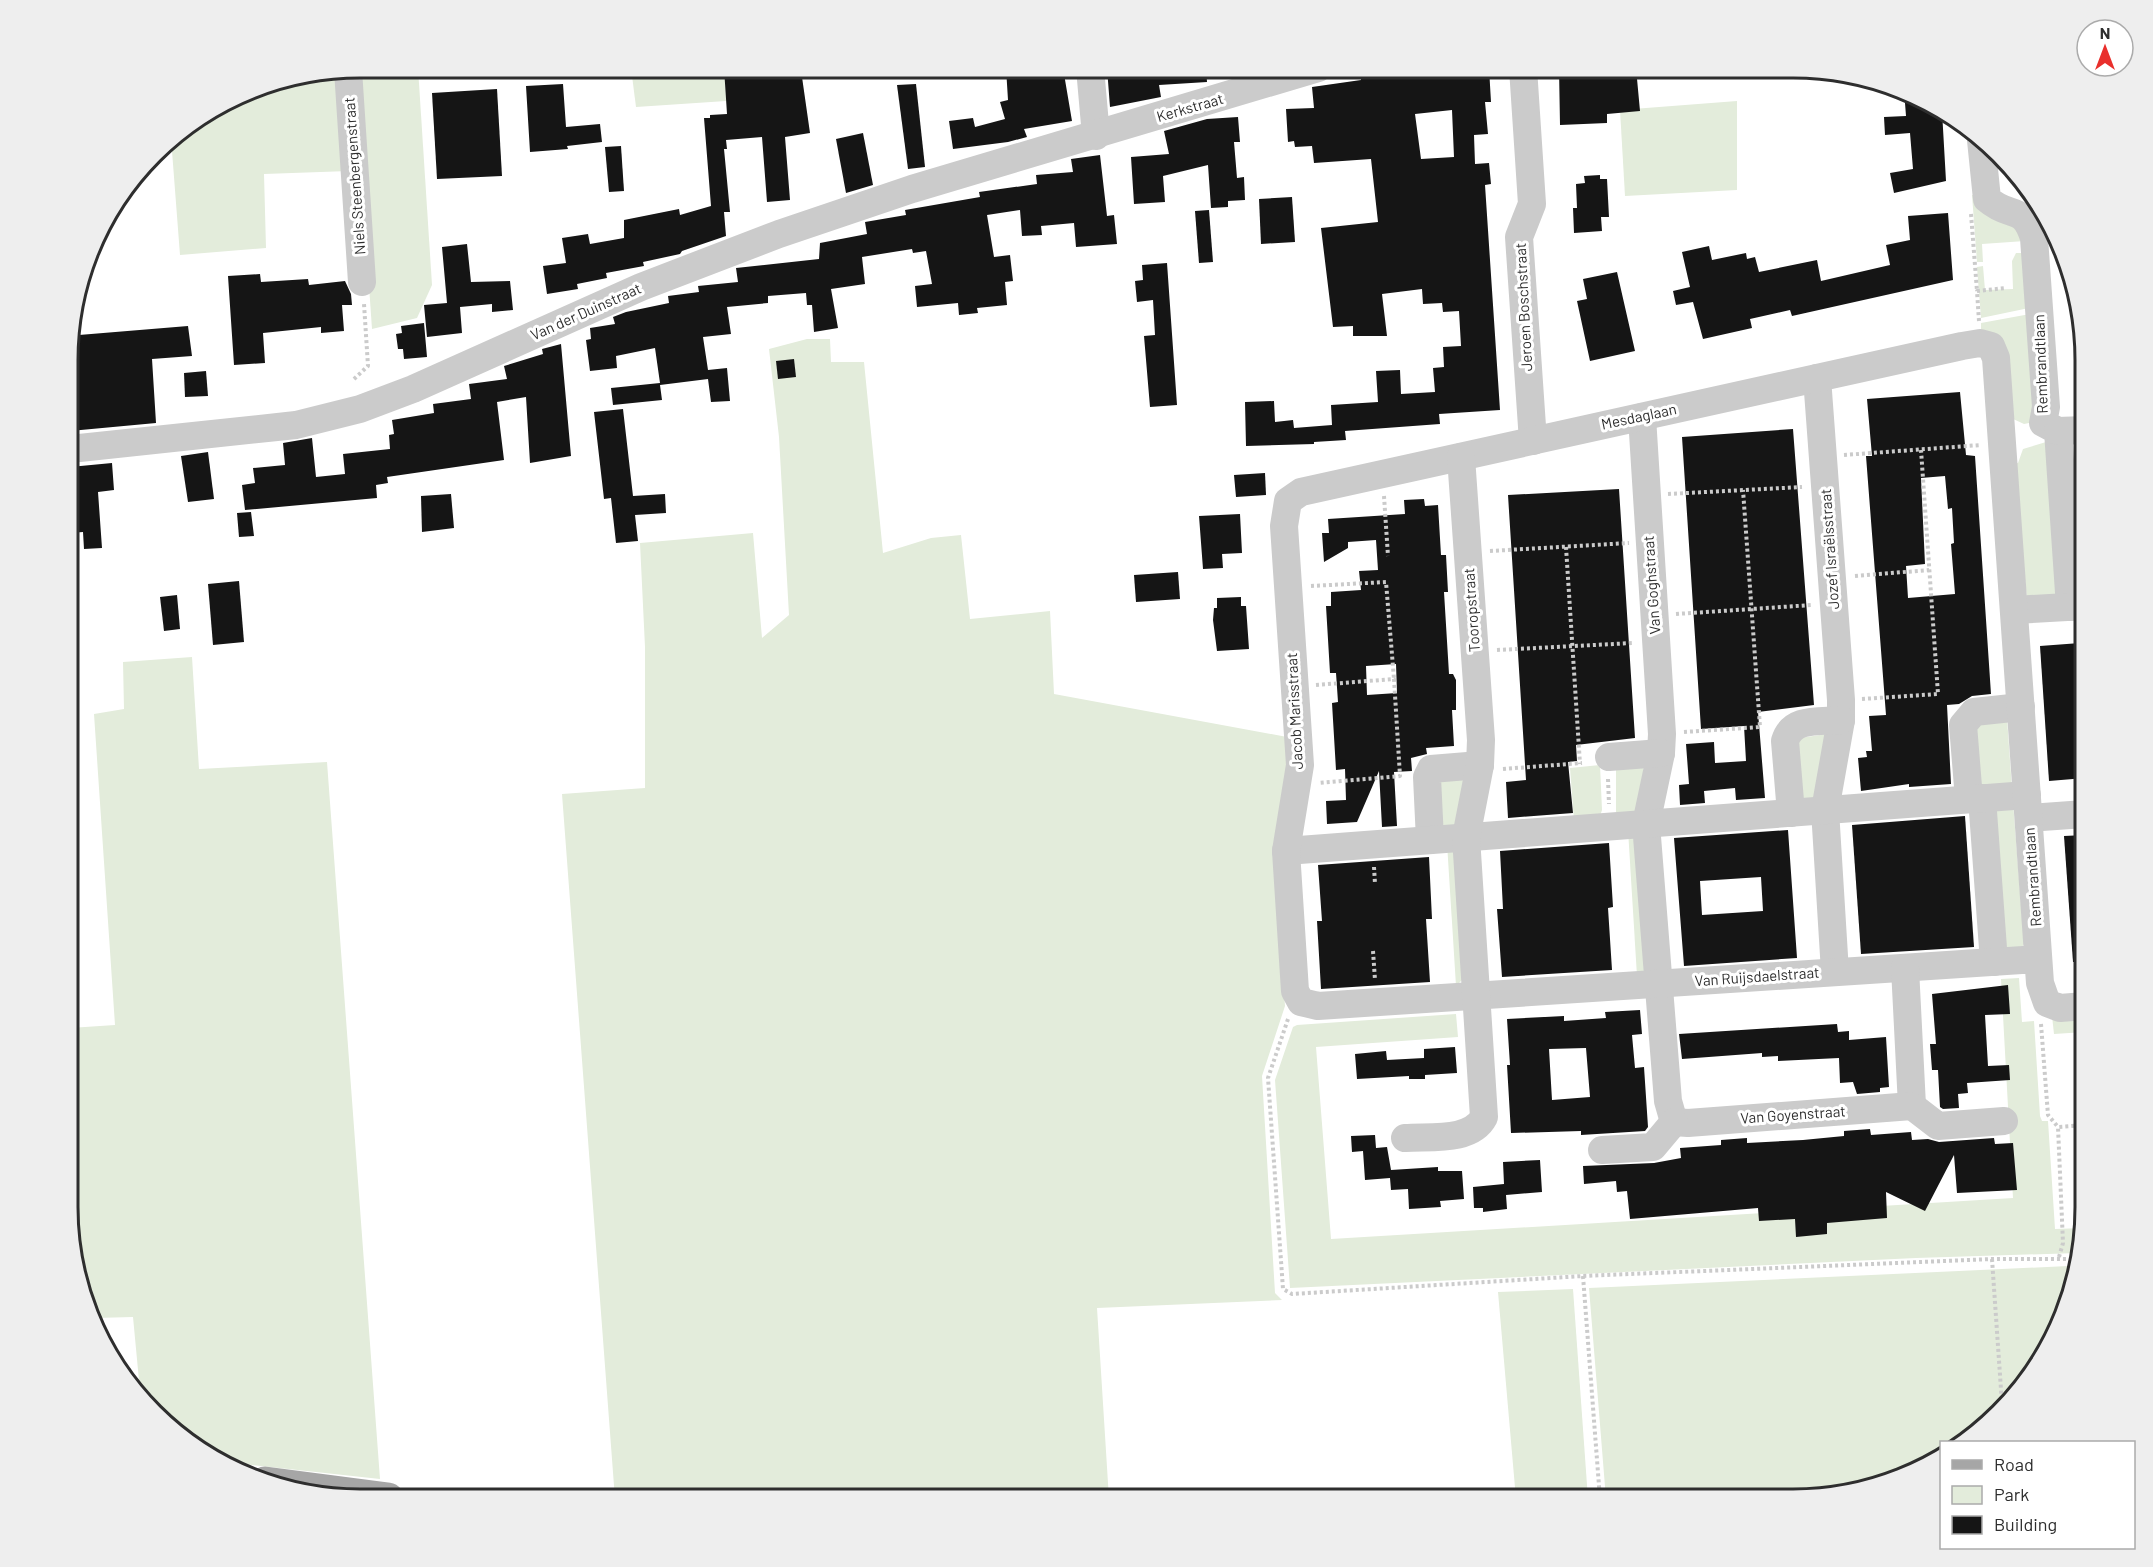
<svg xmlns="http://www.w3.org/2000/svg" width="2153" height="1567" font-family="Barlow,sans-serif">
<rect width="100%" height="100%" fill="#fff"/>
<g fill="#e3ecdb">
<polygon points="360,68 418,68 432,285 417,318 372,329 354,69"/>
<polygon points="631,68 725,68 726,101 636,107"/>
<polygon points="342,71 349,171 264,174 266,248 180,255 171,138 249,90"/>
<polygon points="1737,101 1737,190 1625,196 1620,110"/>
<polygon points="1972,195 1976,195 2010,221 2025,241 1982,244 1983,262 1977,262"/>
<polygon points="2016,253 2025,253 2029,308 1981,318 1977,267 1983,266 1985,290 2013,289 2012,261"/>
<polygon points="2030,314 2037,410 2029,423 2024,424 2011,418 1981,333 1981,323"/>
<polygon points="807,339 830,339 831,362 864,362 883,553 931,538 961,535 970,619 1050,611 1054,694 1287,737 1288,755 1274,849 1285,1006 1262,1076 1275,1293 1282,1300 1097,1308 1109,1499 615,1499 562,794 645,788 645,647 640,543 753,533 762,638 789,615 779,437 769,349"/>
<polygon points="2046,442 2061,596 2027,598 2012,463 2018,463 2023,449"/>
<polygon points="192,657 199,769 327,762 380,1479 225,1462 182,1439 140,1391 133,1317 95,1318 81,1279 76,1131 70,1130 70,1028 115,1025 94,714 124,709 123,662"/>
<polygon points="2007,718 2012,789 1980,793 1974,723"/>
<polygon points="1827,734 1818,800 1801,805 1793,739"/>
<polygon points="1644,763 1641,812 1616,812 1616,768"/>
<polygon points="1600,765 1602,810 1600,816 1574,821 1570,768"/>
<polygon points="1464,774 1461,825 1441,832 1436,778"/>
<polygon points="1987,802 2013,802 2024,944 2022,947 1998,952"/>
<polygon points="1628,830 1633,831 1646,969 1637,976"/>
<polygon points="1447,843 1455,845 1463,979 1456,986"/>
<polygon points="2019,978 2022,1022 2034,1021 2040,1116 2042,1121 2048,1121 2055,1229 2084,1228 2078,1253 1916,1258 1290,1288 1275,1080 1293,1027 1297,1025 1456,1014 1458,1037 1316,1047 1331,1239 2013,1198 2001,979"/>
<polygon points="2085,1014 2085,1032 2054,1034 2052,1016"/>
<path d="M 2068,1266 L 2070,1292 L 2063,1318 L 2025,1385 L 1955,1442 L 1942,1442 L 1941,1454 C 1865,1516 1702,1499 1606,1499 L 1589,1288 Z"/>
<polygon points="1573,1289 1588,1499 1516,1499 1498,1292"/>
</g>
<g fill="#151515" fill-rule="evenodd">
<polygon points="724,68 764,68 764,75 801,70 810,133 785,137 790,200 767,202 762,137 726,140 727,149 724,149 730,212 724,212 726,236 682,251 680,254 643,262 644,266 606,273 607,278 577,284 578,289 547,294 543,266 566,263 562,238 588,234 590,244 624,238 624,220 679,209 680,215 711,206 704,118 710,118 710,115 727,114"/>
<polygon points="1006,68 1063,68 1072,121 1024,129 1027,137 1008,142 953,149 949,121 973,118 975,127 1005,119 1000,102 1008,100"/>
<polygon points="1107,68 1206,68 1207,82 1159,85 1161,97 1110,107"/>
<path d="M 1360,68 L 1394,68 L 1394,76 L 1427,72 L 1426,68 L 1489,68 L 1491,102 L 1485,102 L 1488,134 L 1474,135 L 1475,164 L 1489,163 L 1491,184 L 1485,185 L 1500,410 L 1439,414 L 1440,424 L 1345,431 L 1346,440 L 1314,442 L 1314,444 L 1246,446 L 1245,402 L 1274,401 L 1275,422 L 1293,420 L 1294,428 L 1332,425 L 1331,405 L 1378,402 L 1376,371 L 1400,370 L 1401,394 L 1435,392 L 1433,368 L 1444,367 L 1443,347 L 1461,346 L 1459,311 L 1443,312 L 1442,303 L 1423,304 L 1422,289 L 1382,294 L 1387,336 L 1353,336 L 1353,326 L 1333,327 L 1321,228 L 1378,222 L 1371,159 L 1314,163 L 1312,146 L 1295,147 L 1294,141 L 1288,142 L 1286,109 L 1314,108 L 1312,87 L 1361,80 ZM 1452,110 L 1454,157 L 1421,159 L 1415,114 Z"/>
<polygon points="1559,68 1636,68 1640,111 1607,114 1607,123 1560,125"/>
<polygon points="563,84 566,127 600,124 602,142 567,146 568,149 530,152 526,86"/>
<polygon points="916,84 925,167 908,169 897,85"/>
<polygon points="497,89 502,176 437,179 432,93"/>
<polygon points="1904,90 1942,111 1946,181 1894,193 1890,173 1913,169 1910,133 1885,135 1884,117 1906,116"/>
<polygon points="1238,117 1240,142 1234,142 1237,178 1244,177 1245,200 1228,201 1228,207 1211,208 1208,165 1163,176 1165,202 1134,204 1131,157 1169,154 1164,131 1207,119"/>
<polygon points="863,133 873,185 846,193 836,139"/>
<polygon points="621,146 624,191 609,192 605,147"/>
<polygon points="1100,155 1107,216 1114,215 1117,244 1076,247 1074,223 1041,226 1042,235 1022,236 1020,210 987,215 994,257 1010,255 1013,281 1005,282 1007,305 977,308 978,313 959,315 958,303 917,307 915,286 932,284 926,251 913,253 912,249 862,257 865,284 831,289 838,328 814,332 812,305 807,305 806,293 768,296 768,303 727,307 731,334 703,337 708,370 727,368 730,401 711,402 708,379 660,385 662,400 613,405 611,388 660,383 655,348 616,356 617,368 590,371 586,340 591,339 590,328 615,324 613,317 626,312 669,303 668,296 699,292 698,286 738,282 736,268 819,259 820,243 867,234 865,222 906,215 905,210 980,197 979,192 1037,184 1036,175 1073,172 1071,159"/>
<polygon points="1600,175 1600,179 1607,179 1609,217 1601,217 1602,231 1574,233 1573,208 1577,208 1576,184 1585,183 1584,176"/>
<polygon points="1292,197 1295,242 1261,244 1259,199"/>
<polygon points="1209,210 1213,262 1199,263 1195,211"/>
<polygon points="1948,213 1953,280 1792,316 1790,310 1750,319 1752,328 1703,339 1693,302 1676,305 1673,291 1690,287 1682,252 1709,246 1712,260 1746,253 1747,259 1755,257 1759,272 1817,260 1821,281 1890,265 1886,245 1910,240 1908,216"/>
<polygon points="467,244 471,282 510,281 513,310 492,312 492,304 460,307 462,333 427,337 424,305 447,303 442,247"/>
<polygon points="1167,263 1177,405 1150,407 1144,336 1155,335 1153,300 1137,302 1135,281 1143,280 1142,265"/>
<polygon points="1617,272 1635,351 1590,361 1577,301 1587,299 1583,279"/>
<polygon points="260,274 261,282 308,279 309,285 345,281 351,294 352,305 342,305 344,331 321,333 321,327 263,333 265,363 234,365 228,276"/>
<polygon points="424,323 427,357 404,359 403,349 398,349 396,334 402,333 401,326"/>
<polygon points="188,326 192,356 152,359 156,423 70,431 70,341 79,341 79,335"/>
<polygon points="561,344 571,456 530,463 526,397 497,402 504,460 387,477 388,483 376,485 377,498 245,510 242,485 255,483 253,468 285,465 283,443 312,438 316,477 345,474 343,454 390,449 389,435 394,434 392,420 434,413 433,404 471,399 469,384 507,379 504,366 543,354 542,349"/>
<polygon points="794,359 796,377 778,379 776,361"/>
<polygon points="206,371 208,396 185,397 184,373"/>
<path d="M 1960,392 L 1966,455 L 1975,456 L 1991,694 L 1972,696 L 1959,704 L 1947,705 L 1951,784 L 1909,787 L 1909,784 L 1861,791 L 1858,758 L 1867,757 L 1866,751 L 1872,751 L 1869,716 L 1886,715 L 1866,456 L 1872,456 L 1867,399 ZM 1945,476 L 1948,509 L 1952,508 L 1954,543 L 1951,544 L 1955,594 L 1908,598 L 1906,566 L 1925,564 L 1921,478 Z"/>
<polygon points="623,409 633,496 665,494 666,513 635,515 638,541 616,543 611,498 604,499 594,412"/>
<polygon points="1793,429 1814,705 1758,712 1765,798 1736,800 1735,788 1704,791 1705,803 1680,805 1679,785 1689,784 1686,744 1714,742 1715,763 1746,761 1744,726 1701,729 1682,437"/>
<polygon points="208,452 214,499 188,502 181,456"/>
<polygon points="112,463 114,490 98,492 102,548 84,549 83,532 70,533 70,467"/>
<polygon points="1265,473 1266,495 1236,497 1234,475"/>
<polygon points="1619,489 1635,738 1576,745 1577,761 1568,762 1573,813 1508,818 1506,782 1526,780 1508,495"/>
<polygon points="451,494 454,528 422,532 421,496"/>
<path d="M 1424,499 L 1425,506 L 1438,505 L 1441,555 L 1446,555 L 1448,592 L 1444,592 L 1449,674 L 1453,674 L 1456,680 L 1456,710 L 1452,710 L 1454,746 L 1426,748 L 1427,754 L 1411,758 L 1412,771 L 1394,772 L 1397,826 L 1382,827 L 1379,771 L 1357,822 L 1327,824 L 1326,801 L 1346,800 L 1345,769 L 1336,770 L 1332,703 L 1338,702 L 1336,673 L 1330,673 L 1326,606 L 1331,606 L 1331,592 L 1361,590 L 1359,571 L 1378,570 L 1376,540 L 1348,542 L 1348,548 L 1324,562 L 1322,533 L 1329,533 L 1328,519 L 1405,514 L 1404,500 ZM 1396,664 L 1397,693 L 1367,695 L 1366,666 Z"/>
<polygon points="251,512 254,536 239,537 237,513"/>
<polygon points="1240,514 1242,553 1222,554 1223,568 1203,569 1199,516"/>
<polygon points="1178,572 1180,599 1136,602 1134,575"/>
<polygon points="239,581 244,642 213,645 208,584"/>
<polygon points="177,595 180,629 164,631 160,597"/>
<polygon points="1241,597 1241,606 1246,606 1249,649 1217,651 1213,620 1214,608 1217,608 1217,598"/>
<polygon points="2080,643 2085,692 2085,778 2049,781 2040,646"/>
<polygon points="1965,816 1974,947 1861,954 1852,825"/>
<path d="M 1788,830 L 1797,958 L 1684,966 L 1674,838 ZM 1761,877 L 1763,911 L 1702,915 L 1700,881 Z"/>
<polygon points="2085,835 2085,962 2073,962 2064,836"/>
<polygon points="1609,843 1613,907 1608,908 1612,970 1502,977 1497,909 1503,909 1500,851"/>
<polygon points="1429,857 1432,919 1426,919 1430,982 1321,989 1317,921 1322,921 1318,865"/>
<polygon points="2008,985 2010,1014 1985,1015 1988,1066 2009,1065 2010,1080 1967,1083 1968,1093 1958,1094 1959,1108 1943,1109 1940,1107 1938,1070 1932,1070 1930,1044 1936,1044 1932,994"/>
<path d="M 1640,1010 L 1642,1034 L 1632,1035 L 1635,1068 L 1644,1067 L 1648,1127 L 1645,1131 L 1581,1135 L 1581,1131 L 1511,1133 L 1507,1065 L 1510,1065 L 1507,1019 L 1564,1016 L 1564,1021 L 1606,1018 L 1605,1012 ZM 1586,1048 L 1590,1097 L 1552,1100 L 1549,1049 Z"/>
<polygon points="1837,1024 1838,1032 1849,1031 1849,1040 1886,1037 1889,1087 1880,1088 1880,1092 1857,1094 1853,1082 1840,1083 1839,1058 1778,1061 1778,1056 1762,1057 1762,1053 1682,1059 1679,1034"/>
<polygon points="1455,1047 1457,1073 1425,1075 1425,1079 1409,1079 1409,1076 1357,1079 1355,1054 1386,1051 1387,1060 1424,1058 1424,1049"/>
<polygon points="1870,1129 1871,1135 1911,1132 1912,1140 1928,1139 1939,1142 1994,1138 1995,1144 2013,1143 2017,1190 1957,1193 1954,1155 1925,1211 1886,1192 1887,1218 1827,1223 1827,1234 1796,1237 1795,1219 1759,1221 1758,1208 1630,1219 1627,1191 1617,1192 1616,1181 1584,1184 1583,1166 1654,1163 1681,1158 1680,1148 1721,1145 1721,1140 1747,1138 1747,1143 1803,1140 1844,1136 1844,1131"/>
<polygon points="1375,1135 1376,1148 1387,1147 1391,1170 1438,1167 1438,1171 1462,1171 1464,1199 1440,1201 1441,1207 1409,1209 1408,1189 1391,1190 1390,1178 1365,1180 1363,1151 1352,1152 1351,1136"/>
<polygon points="1540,1160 1542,1192 1506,1195 1507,1209 1483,1212 1483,1208 1474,1208 1473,1187 1504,1184 1503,1162"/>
</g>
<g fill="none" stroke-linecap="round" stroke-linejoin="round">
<g stroke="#cbcbcb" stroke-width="4" stroke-dasharray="3 3" stroke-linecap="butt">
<polyline points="1971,214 1977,291"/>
<polyline points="1979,321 1977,291 2006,288"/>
<polyline points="354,379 368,366 364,304"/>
<polyline points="1844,455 1981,445"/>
<polyline points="1668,494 1802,487"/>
<polyline points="1384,496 1388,556"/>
<polyline points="1566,547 1580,764"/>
<polyline points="1490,551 1629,543"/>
<polyline points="1855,576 1929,570"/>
<polyline points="1311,586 1386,582 1394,679"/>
<polyline points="1676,614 1812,605"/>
<polyline points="1497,650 1633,643"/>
<polyline points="1316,685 1394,679 1400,776 1318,783"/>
<polyline points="1862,699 1938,694 1921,450"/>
<polyline points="1684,732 1760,727 1743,490"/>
<polyline points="1503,769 1582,763"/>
<polyline points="1608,779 1609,804"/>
<polyline points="1374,867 1375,884"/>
<polyline points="1373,951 1375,980"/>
<polyline points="1288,1019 1268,1078 1283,1289 1292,1294 1583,1276 1992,1259 2077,1259"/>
<polyline points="2041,1024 2048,1115 2058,1127"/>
<polyline points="2059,1257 2063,1243 2058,1127 2085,1125"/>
<polyline points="1992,1259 2002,1404"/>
<polyline points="1583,1276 1600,1499"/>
</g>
<g stroke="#cbcbcb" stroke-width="28">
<polyline points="1090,68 1096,136"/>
<polyline points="1523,68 1532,204 1519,237 1533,441"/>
<polyline points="348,70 362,282"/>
<path d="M 1981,140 L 1987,199 C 2011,220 2023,203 2034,238 L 2046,407 L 2043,423 L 2058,431 L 2070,607"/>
<polyline points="1817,378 1841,700 1841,720 1825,810 1835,972"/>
<polyline points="1642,417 1662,734 1661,753 1646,824 1668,1101 1674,1122"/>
<polyline points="2058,431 2085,430"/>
<polyline points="70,449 296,425 360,409 413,389 641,287 779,234 912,189 1318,68"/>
<polyline points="2014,610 2085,606"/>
<polyline points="1609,757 1661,753"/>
<polyline points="1982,798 1994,962"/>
<polyline points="1969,799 1963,725 1974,712 2021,707"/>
<path d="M 1791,813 L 1785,741 C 1792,717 1819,722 1841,720"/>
<polyline points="2029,818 2085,814"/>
<polyline points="1430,840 1427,777 1431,769 1480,765"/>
<polyline points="1286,851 2027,795"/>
<polyline points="2038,959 1318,1006 1301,1002 1295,991 1286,851 1300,765 1284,526 1288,501 1301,492 1962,346 1980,343 1991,346 1996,358 2040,983 2047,1003 2060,1008 2085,1006"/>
<polyline points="1905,968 1912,1106"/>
<polyline points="1674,1122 1688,1123 1912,1106 1938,1126 2004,1121"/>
<path d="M 1405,1138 C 1430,1136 1471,1142 1484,1117 L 1466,837 L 1480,765 L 1481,740 L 1461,457"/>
<polyline points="1602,1150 1653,1147 1674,1122"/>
</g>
<polyline stroke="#a6a6a6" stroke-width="33" points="265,1483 388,1499"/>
</g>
<g text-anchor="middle" stroke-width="6" stroke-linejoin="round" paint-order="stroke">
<g font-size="15" fill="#2e2e2e" stroke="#fff">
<text transform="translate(1190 108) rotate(-16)" y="5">Kerkstraat</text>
<text transform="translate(355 176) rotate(-94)" y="5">Niels Steenbergenstraat</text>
<text transform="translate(1524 307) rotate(-93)" y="5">Jeroen Boschstraat</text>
<text transform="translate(586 312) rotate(-24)" y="5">Van der Duinstraat</text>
<text transform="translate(2041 364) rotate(-92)" y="5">Rembrandtlaan</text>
<text transform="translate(1639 417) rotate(-12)" y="5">Mesdaglaan</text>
<text transform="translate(1830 549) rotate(-94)" y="5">Jozef Israëlsstraat</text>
<text transform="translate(1652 585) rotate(-94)" y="5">Van Goghstraat</text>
<text transform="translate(1472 610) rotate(-94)" y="5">Tooropstraat</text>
<text transform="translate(1295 711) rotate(-93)" y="5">Jacob Marisstraat</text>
<text transform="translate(2033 877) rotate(-94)" y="5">Rembrandtlaan</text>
<text transform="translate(1757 977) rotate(-4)" y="5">Van Ruijsdaelstraat</text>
<text transform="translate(1793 1115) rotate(-4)" y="5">Van Goyenstraat</text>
</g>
</g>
<path d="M0 0H2153V1567H0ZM360 78H1793A282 282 0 0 1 2075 360V1207A282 282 0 0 1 1793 1489H360A282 282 0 0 1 78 1207V360A282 282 0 0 1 360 78Z" fill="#eee" fill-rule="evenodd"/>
<path fill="none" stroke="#2e2e2e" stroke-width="3" d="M360 78H1793A282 282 0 0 1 2075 360V1207A282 282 0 0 1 1793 1489H360A282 282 0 0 1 78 1207V360A282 282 0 0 1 360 78Z"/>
<rect x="1940" y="1441" width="195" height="108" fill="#ffffff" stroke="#ababab" stroke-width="1.5"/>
<rect x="1952" y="1460" width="30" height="9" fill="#a6a6a6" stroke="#ababab" stroke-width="1.5"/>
<text x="1994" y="1471" font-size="18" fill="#2e2e2e">Road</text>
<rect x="1952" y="1486" width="30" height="18" fill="#e3ecdb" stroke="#ababab" stroke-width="1.5"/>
<text x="1994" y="1501" font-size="18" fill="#2e2e2e">Park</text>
<rect x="1952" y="1516" width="30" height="18" fill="#151515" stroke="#ababab" stroke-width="1.5"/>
<text x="1994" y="1531" font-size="18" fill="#2e2e2e">Building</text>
<g transform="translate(2105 48)"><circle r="28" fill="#ffffff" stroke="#ababab" stroke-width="1.5"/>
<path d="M0-4.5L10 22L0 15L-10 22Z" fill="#e92f2c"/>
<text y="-9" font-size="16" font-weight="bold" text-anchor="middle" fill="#2e2e2e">N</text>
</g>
</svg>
